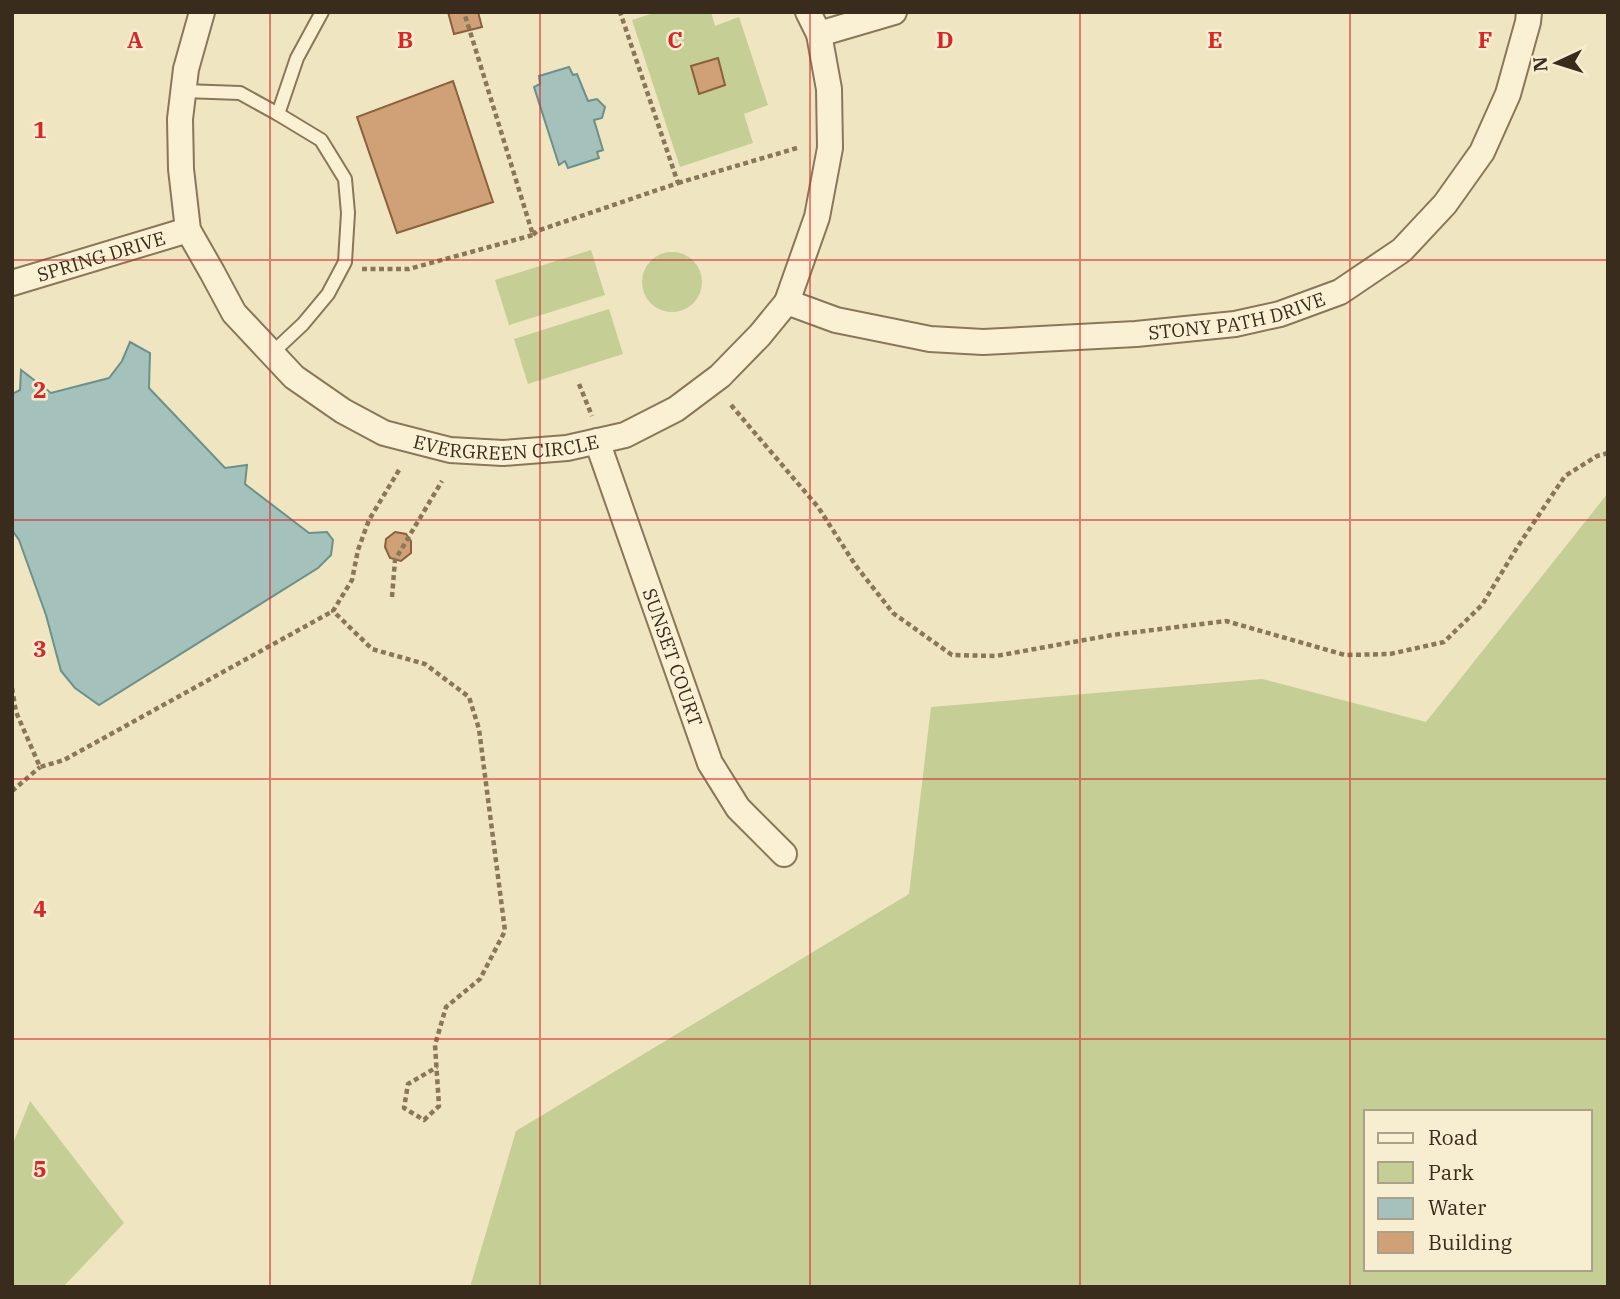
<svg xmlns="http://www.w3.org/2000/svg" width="1620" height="1299" font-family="'IBM Plex Serif',serif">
<rect width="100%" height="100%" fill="#f0e5c1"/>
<g fill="#c4ce95" fill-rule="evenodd">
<polygon points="657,12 711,12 715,26 739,17 768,105 744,114 753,143 680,167 632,20"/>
<polygon points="591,250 605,295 509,325 495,280"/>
<circle cx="672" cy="282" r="30"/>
<polygon points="609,309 623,354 528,384 514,339"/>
<path d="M 1608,493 L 1608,1287 L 470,1287 L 516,1131 L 909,894 L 931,707 L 1262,679 L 1426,722 ZM 1366,1112 L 1590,1112 L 1590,1269 L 1366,1269 Z"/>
<polygon points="30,1101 124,1223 63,1287 12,1287 12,1146"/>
</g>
<g fill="#a4c2bb" stroke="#6b918a" stroke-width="2">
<polygon points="569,67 573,75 577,74 588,101 597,99 605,107 602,118 594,120 603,150 597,152 599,158 568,168 565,161 559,165 534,87 540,84 539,76"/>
<polygon points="130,342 150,353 149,388 225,468 247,465 245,484 309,533 327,532 333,540 331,555 318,568 99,705 75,688 61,671 46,615 19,540 12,530 12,394 20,390 21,370 51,393 109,378 122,361"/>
</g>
<g fill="#d0a176" stroke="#8a613d" stroke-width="2">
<polygon points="448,12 478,12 482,27 454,34"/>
<polygon points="718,58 725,85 699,94 691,66"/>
<polygon points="453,81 493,202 397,233 357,117"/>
<polygon points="395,532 406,534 411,541 411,553 401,561 390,558 385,547 386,539"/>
</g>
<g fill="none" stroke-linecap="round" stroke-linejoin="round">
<defs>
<g id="lane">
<polyline points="184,91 240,93 278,114 321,140 345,179 348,213 345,262 328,294 303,324 271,354"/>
<polyline points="278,114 297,58 322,12"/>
</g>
<g id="street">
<path id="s1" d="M 202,12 L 186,69 L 180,119 L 181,169 L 188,230 L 212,272 L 234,313 L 294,377 L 343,411 L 384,433 L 450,450 L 503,453 L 567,448 L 625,435 L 676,409 L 720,376 L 760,335 L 787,302 L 817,217 L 830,148 L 829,89 L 819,34 L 808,12"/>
<polyline points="819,34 894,12"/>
<path id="s2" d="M 12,283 L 188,230"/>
<path id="s3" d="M 787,302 L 836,320 L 930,339 L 983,342 L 1136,334 L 1235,324 L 1280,314 L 1340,292 L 1402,250 L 1445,204 L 1482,152 L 1508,94 L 1528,22 L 1529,12"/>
<path id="s4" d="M 597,441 L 710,763 L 738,808 L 784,854"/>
</g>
</defs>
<use href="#lane" stroke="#8a7658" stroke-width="16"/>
<use href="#street" stroke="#8a7658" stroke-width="28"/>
<g stroke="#8a7658" stroke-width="4.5" stroke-dasharray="5 3.5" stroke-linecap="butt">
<polyline points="678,183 797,148"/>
<polyline points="533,235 537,231 678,183 620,12"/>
<polyline points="362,269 409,269 533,235 464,12"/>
<polyline points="579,384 592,416"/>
<polyline points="731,405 818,507 856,566 893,613 952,655 996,656 1112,635 1226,621 1345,655 1390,654 1444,642 1482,605 1518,546 1565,476 1597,456 1608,453"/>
<polyline points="399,470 369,520 358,550 352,580 333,611 372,649 425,664 469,697 479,729 505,931 480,979 446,1007 435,1045 439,1106 424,1120 404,1108 408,1084 437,1067"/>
<polyline points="392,597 395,560 442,481"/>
<polyline points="12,688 16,712 40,767 64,760 333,611"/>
<polyline points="12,791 40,767"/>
</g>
<use href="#lane" stroke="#faf1d5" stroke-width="12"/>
<use href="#street" stroke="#faf1d5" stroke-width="24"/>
</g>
<path fill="none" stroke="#d62828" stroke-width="2" stroke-opacity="0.55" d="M 270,12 L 270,1287M 540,12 L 540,1287M 810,12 L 810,1287M 1080,12 L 1080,1287M 1350,12 L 1350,1287M 12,260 L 1608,260M 12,520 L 1608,520M 12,779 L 1608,779M 12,1039 L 1608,1039"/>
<g text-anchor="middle" stroke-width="5" stroke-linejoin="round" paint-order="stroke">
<g font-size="19" fill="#392c1d" stroke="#f7eed1">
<text dy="7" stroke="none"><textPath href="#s2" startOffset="93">SPRING DRIVE</textPath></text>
<text dy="7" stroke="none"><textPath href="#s3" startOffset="457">STONY PATH DRIVE</textPath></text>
<text dy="7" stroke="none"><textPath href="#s1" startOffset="634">EVERGREEN CIRCLE</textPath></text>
<text dy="7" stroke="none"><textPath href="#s4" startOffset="229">SUNSET COURT</textPath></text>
</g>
</g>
<g font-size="23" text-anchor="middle" font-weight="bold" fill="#d62828" stroke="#f7eed1" stroke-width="5" stroke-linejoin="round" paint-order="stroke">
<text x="135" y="48">A</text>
<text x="405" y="48">B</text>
<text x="675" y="48">C</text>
<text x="945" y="48">D</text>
<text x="1215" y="48">E</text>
<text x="1485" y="48">F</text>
<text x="40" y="138">1</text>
<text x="40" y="398">2</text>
<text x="40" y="657">3</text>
<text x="40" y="917">4</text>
<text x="40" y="1177">5</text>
</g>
<rect width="1620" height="1299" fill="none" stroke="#392c1d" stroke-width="28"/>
<rect x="1364" y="1110" width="228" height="161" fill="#f7eed1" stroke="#aba089" stroke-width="2"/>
<rect x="1378" y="1133" width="35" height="10" fill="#faf1d5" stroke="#aba089" stroke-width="2"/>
<text x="1428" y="1145" font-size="21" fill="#392c1d">Road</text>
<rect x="1378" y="1162" width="35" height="21" fill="#c4ce95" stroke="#aba089" stroke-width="2"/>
<text x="1428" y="1180" font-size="21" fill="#392c1d">Park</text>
<rect x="1378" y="1198" width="35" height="21" fill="#a4c2bb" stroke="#aba089" stroke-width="2"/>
<text x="1428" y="1215" font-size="21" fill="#392c1d">Water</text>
<rect x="1378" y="1232" width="35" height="21" fill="#d0a176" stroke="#aba089" stroke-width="2"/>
<text x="1428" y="1250" font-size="21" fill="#392c1d">Building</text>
<g transform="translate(1557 63) rotate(266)" stroke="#f7eed1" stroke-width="5" paint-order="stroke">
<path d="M0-5L12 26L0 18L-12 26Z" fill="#392c1d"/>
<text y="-10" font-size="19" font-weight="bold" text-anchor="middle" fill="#392c1d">N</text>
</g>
</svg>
